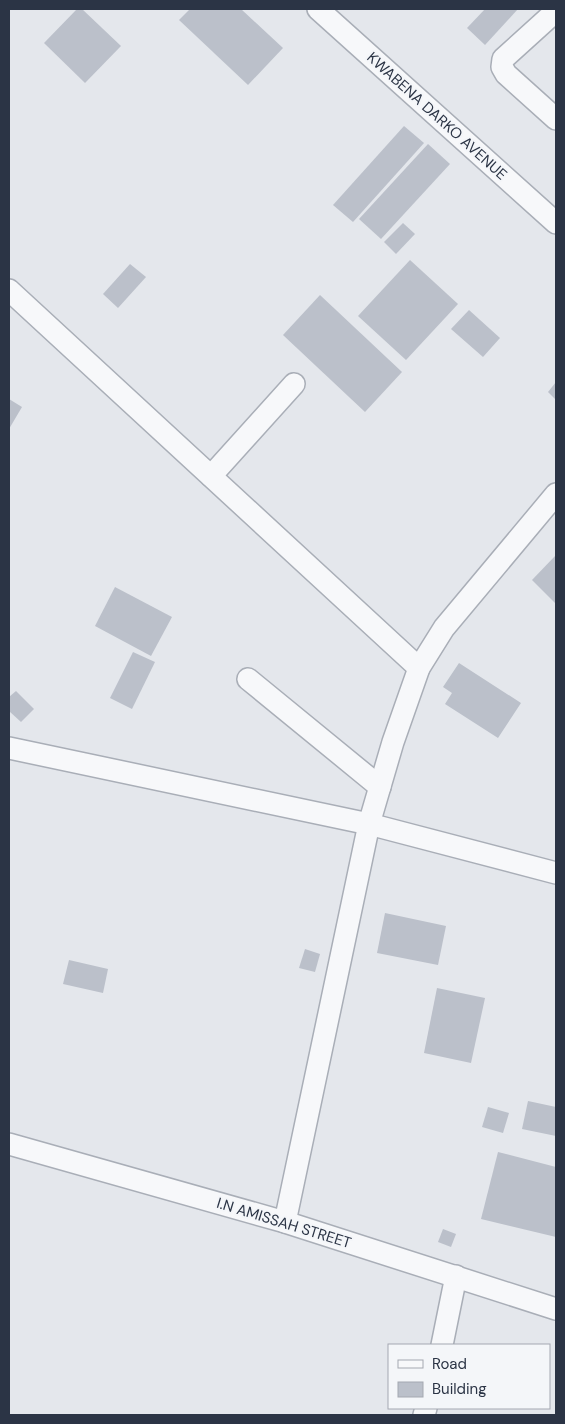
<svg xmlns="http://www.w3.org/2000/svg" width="565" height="1424" font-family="'DM Sans',sans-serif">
<rect width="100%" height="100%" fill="#e4e7ec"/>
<g fill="#bbc0ca">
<polygon points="77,9 82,9 121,46 85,83 44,43"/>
<polygon points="190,9 241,9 283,48 248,85 179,20"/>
<polygon points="485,9 518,9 485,45 467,28"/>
<polygon points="404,126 424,143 353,222 333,205"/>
<polygon points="428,144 450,164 381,239 359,219"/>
<polygon points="403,223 415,234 396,254 384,242"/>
<polygon points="410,260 458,304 406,360 358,316"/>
<polygon points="130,264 146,277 118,308 103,294"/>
<polygon points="320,295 402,372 365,412 283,335"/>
<polygon points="469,310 500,338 483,357 451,329"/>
<polygon points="556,382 556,400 548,392"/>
<polygon points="9,399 22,407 9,429"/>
<polygon points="556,555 556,604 532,580"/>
<polygon points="115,587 172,617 151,656 95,626"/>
<polygon points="133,652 155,662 132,709 110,698"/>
<polygon points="459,663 521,703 498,738 445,704 452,693 443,687"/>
<polygon points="16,691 34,709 21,722 9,711 9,697"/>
<polygon points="385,913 446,926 438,965 377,953"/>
<polygon points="305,949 320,954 315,972 299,968"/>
<polygon points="69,960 108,969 103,993 63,984"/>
<polygon points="437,988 485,998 471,1063 424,1053"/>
<polygon points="528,1101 556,1107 556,1136 522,1129"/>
<polygon points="488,1107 509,1113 503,1133 482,1127"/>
<polygon points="498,1152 556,1167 556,1237 481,1219"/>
<polygon points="443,1229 456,1234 451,1247 438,1242"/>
</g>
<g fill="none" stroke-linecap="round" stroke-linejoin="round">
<defs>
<g id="minor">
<polyline points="318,9 556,223"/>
<polyline points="556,11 503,59 502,67 506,74 556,119"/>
<polyline points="9,290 419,668"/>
<polyline points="211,476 294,384"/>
<polyline points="248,679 380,787"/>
<polyline points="9,748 369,824 556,873"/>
<polyline points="9,1144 285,1222 556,1309"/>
<polyline points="285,1222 369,824 393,742 419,668 444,628 556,494"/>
<polyline points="442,1345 456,1276"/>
<polyline points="424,1415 426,1408"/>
</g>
</defs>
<use href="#minor" stroke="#a9aeb7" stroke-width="24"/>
<use href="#minor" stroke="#f7f8fa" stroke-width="21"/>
</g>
<g text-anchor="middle" stroke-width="4" stroke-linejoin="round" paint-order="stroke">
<g font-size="15" fill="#2b3445" stroke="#f4f6f9">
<text transform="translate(437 116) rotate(42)" y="5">KWABENA DARKO AVENUE</text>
<text transform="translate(284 1223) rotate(17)" y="5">I.N AMISSAH STREET</text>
</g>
</g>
<rect width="565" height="1424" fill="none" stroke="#2b3445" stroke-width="20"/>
<rect x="388" y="1344" width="162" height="65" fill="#f4f6f9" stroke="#a4a8b1"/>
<rect x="398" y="1360" width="25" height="8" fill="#f7f8fa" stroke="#a4a8b1"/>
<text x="432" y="1369" font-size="15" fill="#2b3445">Road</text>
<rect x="398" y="1382" width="25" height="15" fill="#bbc0ca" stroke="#a4a8b1"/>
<text x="432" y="1394" font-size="15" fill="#2b3445">Building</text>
</svg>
